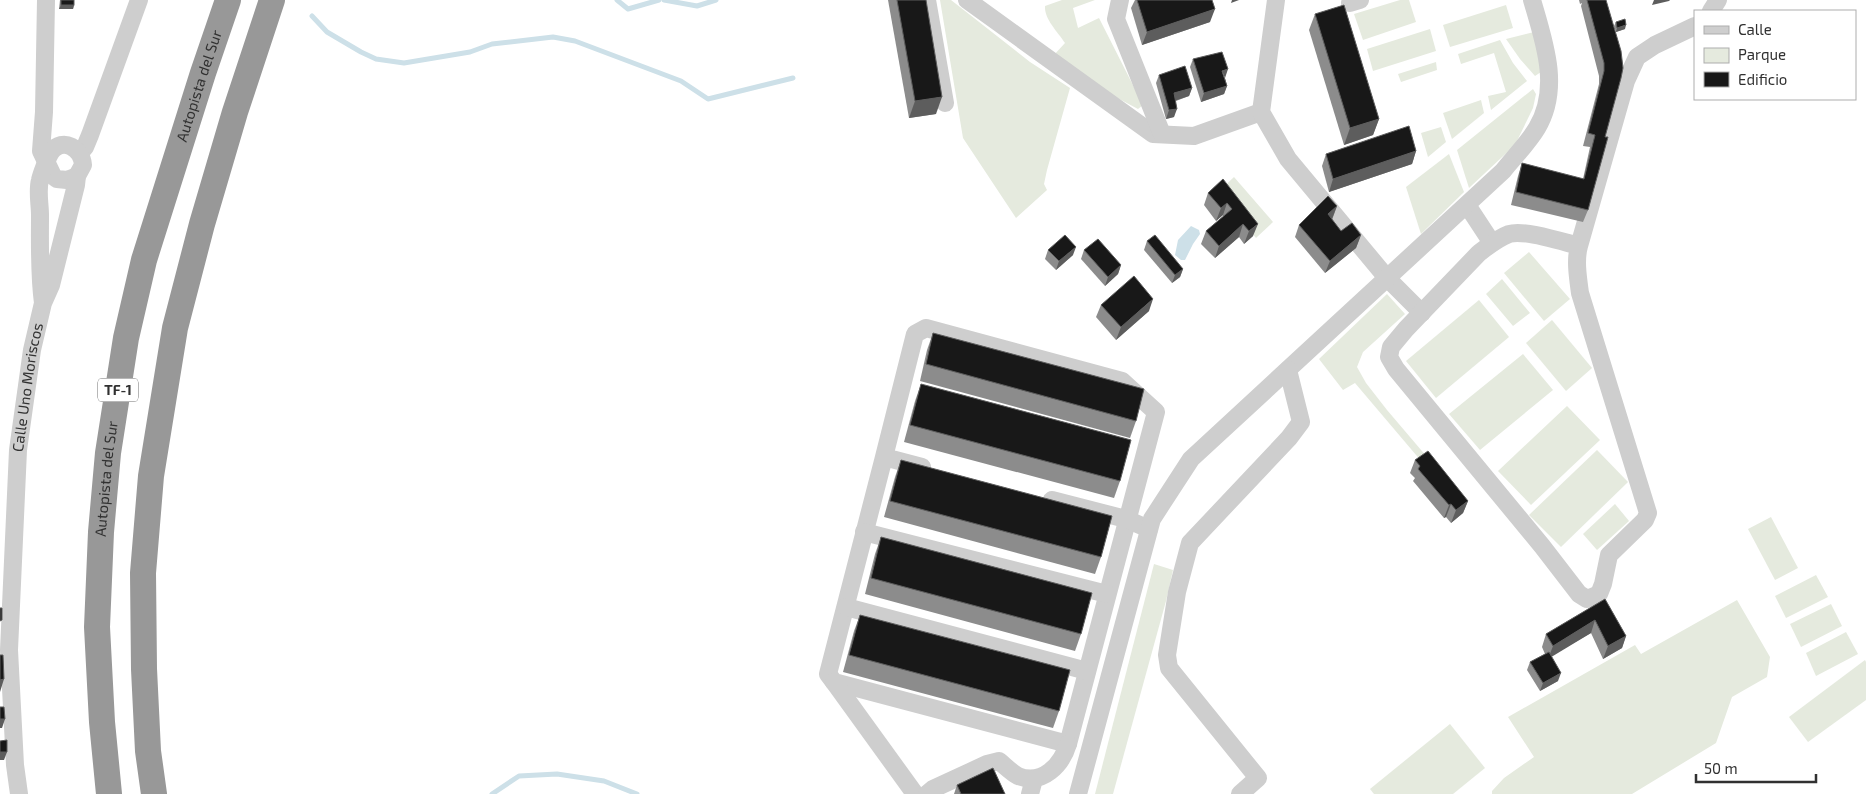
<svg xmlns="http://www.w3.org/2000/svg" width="1866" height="794" font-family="'Exo 2',sans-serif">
<rect width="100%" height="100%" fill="#fff"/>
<g fill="#e5eade">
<polygon points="940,0 951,0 1030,62 1070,88 1047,170 1044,184 1047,190 1016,218 963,138"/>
<path d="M 1062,0 L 1095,0 L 1073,8 L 1078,28 L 1099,18 L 1143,105 L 1138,109 L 1095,86 L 1054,55 L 1065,43 C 1058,32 1044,19 1045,6 Z"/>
<polygon points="1400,0 1409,0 1416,22 1363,40 1354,14"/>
<polygon points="1506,5 1513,28 1450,47 1443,25"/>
<polygon points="1430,29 1436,51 1373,71 1367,49"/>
<polygon points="1534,32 1541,72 1535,76 1520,59 1506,39"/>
<polygon points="1500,40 1513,63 1527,81 1491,110 1488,96 1506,92 1494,53 1461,64 1458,54"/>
<polygon points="1436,62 1437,70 1401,82 1398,74"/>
<polygon points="1533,89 1536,94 1533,108 1515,145 1469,188 1457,150"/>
<polygon points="1481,100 1484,113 1452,139 1443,113"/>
<polygon points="1441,127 1446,142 1428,157 1421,133"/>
<polygon points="1449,154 1464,192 1421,234 1406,187"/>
<polygon points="1234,177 1273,222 1256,238 1218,192"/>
<polygon points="1529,252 1570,299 1544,321 1504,273"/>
<polygon points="1502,279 1530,313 1513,326 1486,294"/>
<polygon points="1387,294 1405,314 1363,352 1357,367 1366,383 1387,410 1427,457 1422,462 1355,383 1343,390 1319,359"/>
<polygon points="1479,300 1509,337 1436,398 1406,361"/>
<polygon points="1552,320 1592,368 1566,391 1526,343"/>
<polygon points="1523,354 1553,390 1480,450 1449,414"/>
<polygon points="1567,406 1600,440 1531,505 1498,471"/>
<polygon points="1597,450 1628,482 1561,547 1529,515"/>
<polygon points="1615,504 1629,521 1597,550 1583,534"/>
<polygon points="1771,517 1798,568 1775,580 1748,529"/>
<polygon points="1154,564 1173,570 1166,601 1113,794 1095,794"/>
<polygon points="1816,575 1828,597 1786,618 1775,596"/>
<polygon points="1737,600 1770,657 1767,677 1732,697 1716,743 1632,794 1492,794 1492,791 1504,778 1534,757 1508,717 1635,645 1641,654"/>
<polygon points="1831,604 1842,626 1801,647 1790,624"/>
<polygon points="1846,632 1858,654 1816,676 1806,653"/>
<polygon points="1865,660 1866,662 1866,700 1808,742 1789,717"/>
<polygon points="1450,724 1485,768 1453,794 1374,794 1370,789"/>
</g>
<polygon fill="#cde0e8" points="1191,226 1199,230 1200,234 1193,244 1185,260 1181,260 1175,255 1178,240"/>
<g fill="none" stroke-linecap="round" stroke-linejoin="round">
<g stroke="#cde0e8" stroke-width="5">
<polyline points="617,0 628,9 659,0"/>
<polyline points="664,0 697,6 716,0"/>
<polyline points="312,16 327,32 361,52 376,59 404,63 470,52 492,44 553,37 575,41 681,81 708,99 793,78"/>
<polyline points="492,794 519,776 557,774 604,781 637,794"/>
</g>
<g stroke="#cecece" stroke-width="18">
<polyline points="46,0 44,112 41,151 53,176 57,179 67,180 77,176"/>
<polyline points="927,0 945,103"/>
<polyline points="967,0 1153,134 1194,136 1261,112"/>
<polyline points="1120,0 1116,19 1162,134"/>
<polyline points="1276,0 1261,112 1288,159 1387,278 1422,313"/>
<polyline points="1350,3 1360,0"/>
<polyline points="1711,11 1718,0"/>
<polyline points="80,153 85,147 90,135 139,0"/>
<polyline points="1467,205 1492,243"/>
<path d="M 1579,246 C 1563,242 1524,229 1509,234 C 1498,238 1488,246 1479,253 L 1406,329 L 1391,347 L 1389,357 L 1396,369 L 1542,546 L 1579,594 L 1587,599 L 1599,594 L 1603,584 L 1609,555 L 1645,520 L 1648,513 L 1580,293 C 1578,278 1575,260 1579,246 L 1626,81 L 1637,57 L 1655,45 L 1695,26"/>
<polyline points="884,457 915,334 926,328 1122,381 1156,412 1068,744 834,682 828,674 884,457 922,467"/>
<polyline points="1052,500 1126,519 1149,529"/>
<polyline points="864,532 1107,594"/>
<polyline points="846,607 1087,671"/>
<polyline points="834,682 915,794"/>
<path id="s1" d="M 19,794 L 15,765 L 9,650 L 18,450 L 32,350 L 43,303 L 51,285 L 76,185 L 77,176 L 83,165 C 82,149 63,136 51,152 C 48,156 41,175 40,180 C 37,191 40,204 40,215 C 40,244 39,274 43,303"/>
<path d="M 927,794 L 933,789 L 987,764 L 999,761 C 1005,766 1012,773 1018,776 C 1043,786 1062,764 1068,744"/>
<polyline points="1030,794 1034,779"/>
<path d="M 1078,794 L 1152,519 L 1191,459 L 1503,171 C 1514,157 1528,143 1537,128 C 1561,88 1544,41 1532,0"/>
<polyline points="1240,794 1258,778 1169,668 1167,655 1177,592 1190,543 1289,438 1301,422 1288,370"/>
</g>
<g stroke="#989898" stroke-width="26">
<path id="s2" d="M 109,794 L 102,722 L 97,627 L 101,532 L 108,453 L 126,338 L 144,260 L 203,73 L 228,0"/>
<polyline points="154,794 148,751 144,669 143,573 151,476 175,328 202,224 235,112 272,0"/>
</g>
</g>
<g fill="#8c8c8c">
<polygon points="60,0 74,0 74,5 73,9 59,9"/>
<polygon points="888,0 926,0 936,114 909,118"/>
<polygon points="1135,0 1212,0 1210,22 1142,45 1131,8"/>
<polygon points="1579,0 1606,0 1605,137 1588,210 1583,222 1511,205 1518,176 1522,163 1583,179 1590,147 1583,146 1599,84 1599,76 1581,6 1582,3 1580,4"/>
<polygon points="1315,14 1379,119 1373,135 1344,145 1309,30"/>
<polygon points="1616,22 1625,29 1616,32 1614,26"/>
<polygon points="1193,59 1225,78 1227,86 1224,94 1201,102 1190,67"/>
<polygon points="1159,75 1192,88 1189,96 1176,101 1174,117 1166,119 1156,83"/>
<polygon points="1416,151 1412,164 1329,192 1322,166 1326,154"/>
<polygon points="1223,179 1253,236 1244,244 1239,237 1215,258 1201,244 1206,231 1223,217 1223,215 1216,221 1204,205 1208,193"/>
<polygon points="1337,206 1332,220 1341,231 1361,235 1356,248 1325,273 1295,237 1299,225"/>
<polygon points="1147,241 1183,269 1180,277 1172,283 1144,250"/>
<polygon points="1048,250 1073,255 1056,270 1045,259"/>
<polygon points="1084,250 1121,265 1118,274 1105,286 1081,259"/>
<polygon points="1101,305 1149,311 1116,340 1096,317"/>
<polygon points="933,333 1136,421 1130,438 920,381 927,350"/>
<polygon points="921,384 1120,481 1114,498 904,442 915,401"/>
<polygon points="901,460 1101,557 1095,574 884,517 895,477"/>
<polygon points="1415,460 1468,501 1463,513 1451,523 1446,517 1444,518 1413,481 1415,478 1410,473"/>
<polygon points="881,537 1081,634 1075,651 865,594 875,554"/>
<polygon points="1605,599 1626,636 1622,648 1603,659 1591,633 1551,656 1558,681 1540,691 1527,670 1530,662 1545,654 1542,647 1546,634"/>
<polygon points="860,615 1059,711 1053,728 843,672 854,631"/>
<polygon points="957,785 1005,794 954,794"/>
</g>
<g fill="#5d5d5d">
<polygon points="1232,0 1239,0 1231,3"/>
<polygon points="1654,0 1670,0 1669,1 1652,5"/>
<polygon points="61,5 74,5 73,9 59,9"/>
<polygon points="1215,9 1210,22 1142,45 1147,32"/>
<polygon points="1626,25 1625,29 1616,32 1617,28"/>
<polygon points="1228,69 1225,78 1222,71"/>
<polygon points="1227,86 1224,94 1201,102 1204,93"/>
<polygon points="1192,88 1189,96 1171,102 1174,93"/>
<polygon points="942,97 936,114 909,118 915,101"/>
<polygon points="1177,109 1174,117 1166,119 1169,110"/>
<polygon points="1379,119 1373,135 1344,145 1350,128"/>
<polygon points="1416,151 1412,164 1329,192 1333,179"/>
<polygon points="1227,203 1223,215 1216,221 1221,208"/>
<polygon points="1337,206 1332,219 1323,227 1328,214"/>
<polygon points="1243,224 1239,237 1215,258 1219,246"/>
<polygon points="1258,224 1253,236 1244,244 1249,231"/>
<polygon points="1361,235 1356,248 1325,273 1330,261"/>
<polygon points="1076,247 1073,255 1056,270 1059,261"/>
<polygon points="1121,265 1118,274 1105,286 1108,277"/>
<polygon points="1183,269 1180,277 1172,283 1175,275"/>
<polygon points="1153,299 1149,311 1116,340 1121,327"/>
<polygon points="1468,501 1463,513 1451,523 1456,510"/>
<polygon points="1451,504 1446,517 1444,518 1449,505"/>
<polygon points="1595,620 1591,633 1548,659 1553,646"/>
<polygon points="1626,636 1622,648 1603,659 1608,646"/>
<polygon points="1561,673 1558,681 1540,691 1543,683"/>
<polygon points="4,679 0,692 0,680"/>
<polygon points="0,719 5,719 2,728 0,728"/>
<polygon points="0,752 7,752 4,760 0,760"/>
</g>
<g fill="#181818" stroke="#5d5d5d">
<rect x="61" y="0" width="13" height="5"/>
<polygon points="897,0 926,0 942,97 915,101"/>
<polygon points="1137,0 1212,0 1215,9 1147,32"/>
<polygon points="1587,0 1606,0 1621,51 1623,68 1621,78 1605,137 1608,137 1588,210 1516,192 1522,163 1584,179 1595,135 1588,133 1604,71 1604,63"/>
<polygon points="1344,5 1379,119 1350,128 1315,14"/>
<polygon points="1625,19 1626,25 1617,28 1616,22"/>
<polygon points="1222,52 1228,69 1222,71 1227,86 1204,93 1193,59"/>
<polygon points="1185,66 1192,88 1174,93 1177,109 1169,110 1159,75"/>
<polygon points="1409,126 1416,151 1333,179 1326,154"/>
<polygon points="1223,179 1258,224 1249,231 1243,224 1219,246 1206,231 1232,209 1227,203 1221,208 1208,193"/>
<polygon points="1328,196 1337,206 1328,214 1341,231 1352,223 1361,235 1330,261 1299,225"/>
<polygon points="1065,235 1076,247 1059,261 1048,250"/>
<polygon points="1155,235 1183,269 1175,275 1147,241"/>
<polygon points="1098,239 1121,265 1108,277 1084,250"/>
<polygon points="1134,276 1153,299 1121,327 1101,305"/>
<polygon points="933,333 1144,389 1136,421 926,364"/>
<polygon points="921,384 1131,440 1120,481 910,425"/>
<polygon points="1428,451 1468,501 1456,510 1451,504 1449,505 1418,469 1420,466 1415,460"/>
<polygon points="901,460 1112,516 1101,557 890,501"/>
<polygon points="881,537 1092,593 1081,634 871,578"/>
<polygon points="1605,599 1626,636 1608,646 1595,620 1553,646 1546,634"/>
<polygon points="0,608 2,608 2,620 0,621"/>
<polygon points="860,615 1070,670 1059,711 849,655"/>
<polygon points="1549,652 1561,673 1543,683 1530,662"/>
<polygon points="0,655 3,655 4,679 0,680"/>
<polygon points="0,707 4,707 5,719 0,719"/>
<polygon points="7,740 7,752 0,752 0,741"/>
<polygon points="993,768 1005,794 961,794 957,785"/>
</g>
<g text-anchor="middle" stroke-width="5" stroke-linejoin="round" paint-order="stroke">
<rect fill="#fff" stroke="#6f6f6f" stroke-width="1" x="98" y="378.5" width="40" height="23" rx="4"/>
<g font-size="14" font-weight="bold" fill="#313131">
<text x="118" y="395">TF-1</text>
</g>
<g font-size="15" fill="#313131" stroke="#fff">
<text dy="5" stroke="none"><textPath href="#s2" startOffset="721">Autopista del Sur</textPath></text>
<text dy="5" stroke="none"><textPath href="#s1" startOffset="408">Calle Uno Moriscos</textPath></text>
<text dy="5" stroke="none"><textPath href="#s2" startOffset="316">Autopista del Sur</textPath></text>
</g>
</g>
<rect x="1694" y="10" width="162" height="90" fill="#ffffff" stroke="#adadad"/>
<rect x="1704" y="26" width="25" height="8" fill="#cecece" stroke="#adadad"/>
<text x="1738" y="35" font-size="15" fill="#313131">Calle</text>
<rect x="1704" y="48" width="25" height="15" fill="#e5eade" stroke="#adadad"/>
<text x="1738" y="60" font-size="15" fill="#313131">Parque</text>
<rect x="1704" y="72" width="25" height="15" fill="#181818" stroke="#adadad"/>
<text x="1738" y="85" font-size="15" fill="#313131">Edificio</text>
<path d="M1696 774v8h120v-8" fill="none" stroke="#313131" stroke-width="2.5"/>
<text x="1704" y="774" font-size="15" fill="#313131" stroke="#ffffff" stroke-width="4" paint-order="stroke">50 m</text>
</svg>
